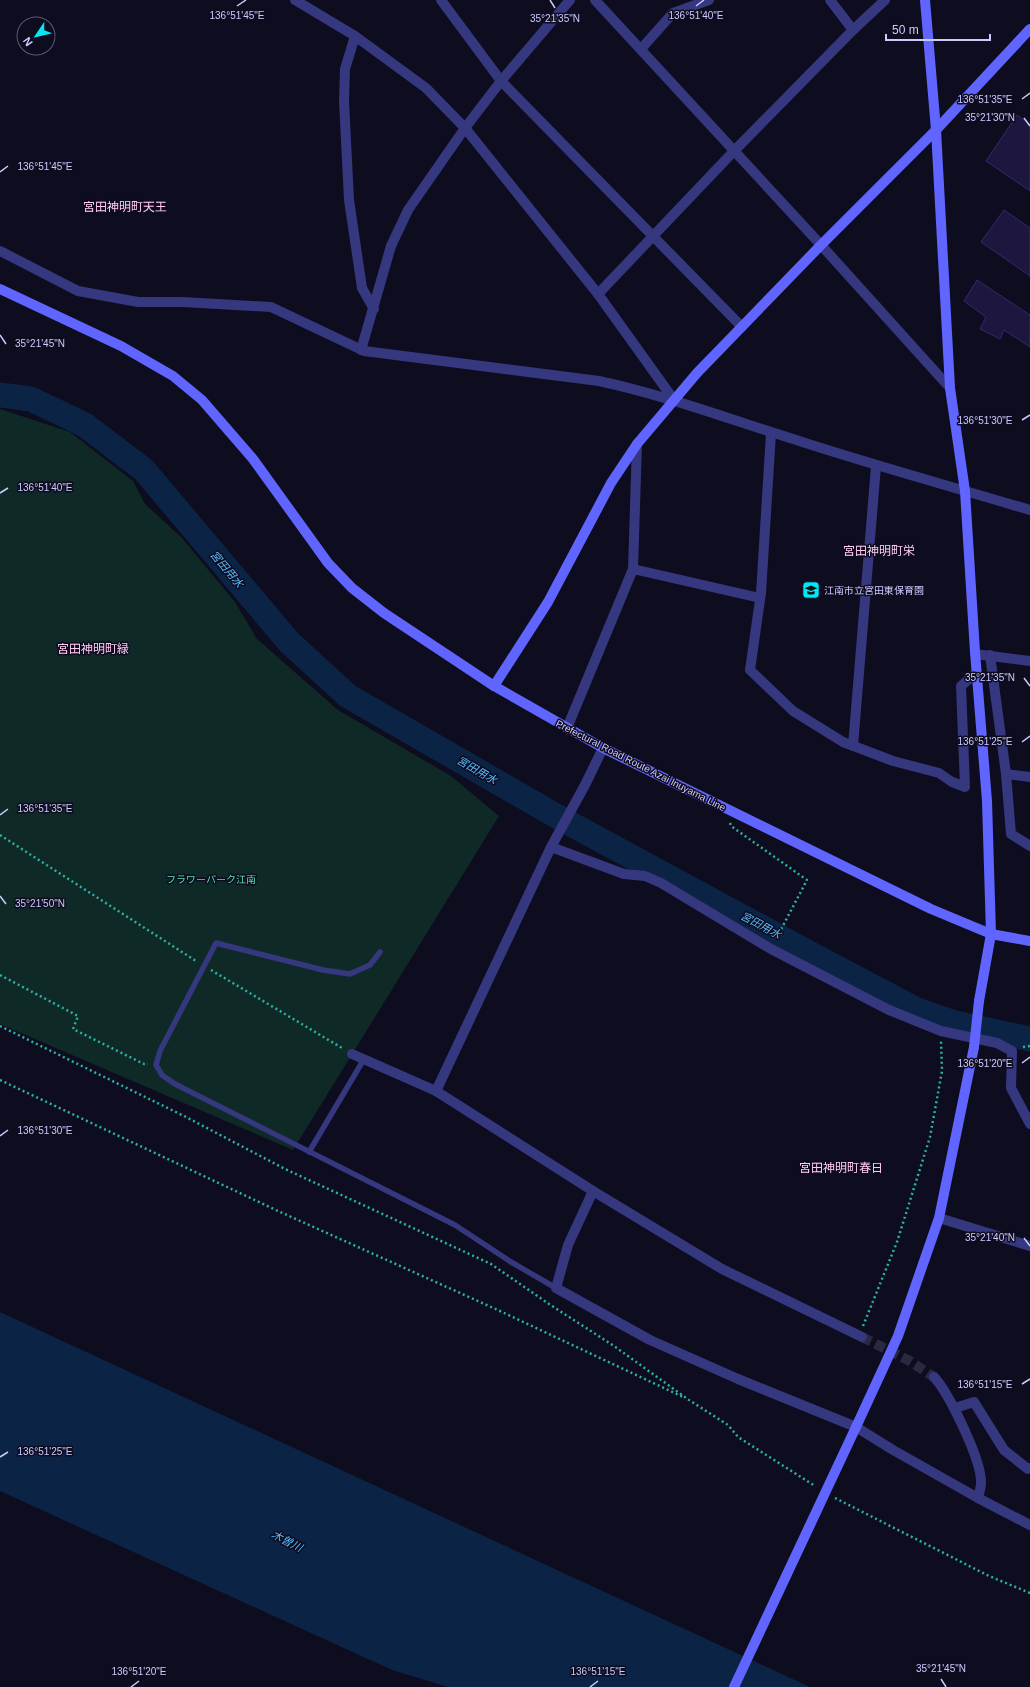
<svg xmlns="http://www.w3.org/2000/svg" width="1030" height="1687" font-family="Arial,'Noto Sans JP',sans-serif">
<rect width="100%" height="100%" fill="#0e0c1f"/>
<polygon fill="#0f2927" points="0,409 70,432 133,481 145,504 182,538 235,602 257,639 338,710 451,776 499,816 293,1150 0,1024"/>
<polygon fill="#0b2344" points="0,1312 810,1687 448,1687 392,1670 0,1491"/>
<g fill="none" stroke-linecap="round" stroke-linejoin="round">
<polyline stroke="#0b2344" stroke-width="25" points="0,395 31,399 85,425 144,470 289,642 348,696 558,817 809,953 917,1010 955,1023 1030,1039"/>
</g>
<g fill="#1d1740" stroke="#32296d">
<polygon points="1017,115 1030,124 1030,191 986,161"/>
<polygon points="1004,210 1030,228 1030,276 981,242"/>
<polygon points="977,280 1030,315 1030,347 1004,330 1000,339 980,329 986,317 964,301"/>
</g>
<g fill="none" stroke-linecap="round" stroke-linejoin="round">
<polyline stroke="#2b2841" stroke-width="10" stroke-dasharray="10 5" stroke-linecap="butt" points="862,1337 908,1360 934,1377"/>
<g stroke="#2ab2a3" stroke-width="2.5" stroke-dasharray="2 3" stroke-linecap="butt">
<polyline points="730,823 731,826 807,880 776,939"/>
<polyline points="0,835 196,961"/>
<polyline points="211,970 342,1048"/>
<polyline points="0,975 78,1016 73,1029 144,1064 148,1064"/>
<polyline points="0,1026 186,1117 285,1169 491,1264 549,1304 614,1346 689,1400 728,1425 738,1437 815,1486"/>
<polyline points="1023,1047 1030,1046"/>
<polyline points="0,1080 278,1211 500,1311 683,1397"/>
<polyline points="863,1326 897,1242 930,1137 942,1071 941,1041"/>
<polyline points="835,1498 989,1576 1030,1593"/>
</g>
<g stroke="#35377f" stroke-width="5.5">
<polyline points="380,952 370,965 350,974 323,970 216,943 160,1051 156,1065 162,1075 175,1084 455,1225 511,1262 556,1288"/>
<polyline points="309,1152 364,1059"/>
</g>
<g stroke="#35377f" stroke-width="10">
<polyline points="295,0 355,36 426,88 465,128 598,294 674,400"/>
<polyline points="441,0 501,81 742,327"/>
<polyline points="595,0 821,245 950,388"/>
<polyline points="830,0 853,30"/>
<polyline points="355,36 345,69 344,101 349,200 362,288 374,309"/>
<polyline points="641,49 673,13 709,0"/>
<path d="M 0,251 L 78,291 L 138,302 L 183,302 L 271,307 L 364,351 L 599,381 C 664,395 726,418 790,438 C 869,464 950,486 1030,510"/>
<polyline points="598,294 734,151 853,30 885,0"/>
<polyline points="361,350 391,246 408,210 465,128 501,81 570,0"/>
<polyline points="771,433 761,593 750,670 793,711 843,742 893,761 939,773 952,782 965,787 961,686 976,673"/>
<polyline points="633,569 760,598"/>
<polyline points="975,654 1030,661"/>
<polyline points="990,655 1006,774 1011,834 1030,846"/>
<polyline points="567,728 633,569 637,444"/>
<polyline points="853,746 876,466"/>
<polyline points="1006,774 1030,777"/>
<polyline points="551,847 624,874 645,876 661,883 771,949 889,1010 941,1031 997,1043 1012,1051 1011,1088 1030,1124"/>
<polyline points="352,1054 436,1091 593,1191 722,1269 862,1337"/>
<polyline points="436,1091 551,847 585,785 603,748"/>
<polyline points="593,1191 568,1245 556,1288 650,1340 738,1379 856,1427 893,1450 978,1498 1030,1525"/>
<polyline points="939,1218 1030,1246"/>
<path d="M 934,1377 C 949,1393 982,1461 981,1483 C 981,1488 979,1493 978,1498"/>
<polyline points="955,1408 974,1402 1004,1450 1028,1469 1030,1468"/>
</g>
<g stroke="#6165ff" stroke-width="10">
<polyline points="925,0 936,130 950,388 965,491 975,652 987,801 991,934 979,1001"/>
<polyline points="0,289 121,346 173,376 202,400 253,459 328,563 352,588 384,613 494,686 603,748 931,909 991,934 1030,941"/>
<polyline points="494,686 548,602 611,483 637,444 697,373 821,245 936,130 1030,29"/>
<polyline points="856,1427 898,1336 939,1218 974,1047"/>
</g>
<g stroke="#6165ff" stroke-width="10">
<polyline points="974,1047 979,1001"/>
<polyline points="734,1687 856,1427"/>
</g>
</g>
<path fill="none" stroke="#cdcaff" stroke-width="1.5" d="M 550,0 L 555,8M 237,6 L 246,0M 696,6 L 704,0M 1022,99 L 1030,93M 1024,118 L 1030,126M 0,172 L 8,166M 0,335 L 6,344M 1022,420 L 1030,415M 0,493 L 8,488M 1024,678 L 1030,686M 1022,742 L 1030,736M 0,815 L 8,809M 0,896 L 6,904M 1022,1063 L 1030,1057M 0,1136 L 8,1130M 1024,1238 L 1030,1246M 1022,1384 L 1030,1379M 0,1457 L 8,1452M 941,1679 L 946,1687M 131,1687 L 139,1681M 590,1687 L 598,1681"/>
<defs>
<symbol id="school-square" viewBox="-11 -11 22 22"><rect x="-9" y="-9" width="18" height="18" rx="4" fill="#00e9f5" stroke="#0e0c1f"/><path d="M0-5L7-2L0 1L-7-2ZM-4 1L0 2.5L4 1V4Q0 6-4 4Z" fill="#111"/></symbol>
</defs>
<g fill-rule="evenodd">
<use href="#school-square" x="801" y="580" width="20" height="20"/>
</g>
<g text-anchor="middle" stroke-width="3" stroke-linejoin="round" paint-order="stroke">
<g font-size="10" fill="#cdcaff" stroke="#0e0c1f" text-anchor="start">
<text x="824" y="594">江南市立宮田東保育園</text>
</g>
<g font-size="10" fill="#cdcaff" stroke="#0e0c1f">
<text transform="translate(641 765) rotate(27)" y="4">Prefectural Road Route Azai Inuyama Line</text>
</g>
<g font-size="10" fill="#53e1b6" stroke="#0e0c1f">
<text x="211" y="883">フラワーパーク江南</text>
</g>
<g font-size="11" font-style="italic" fill="#58bbff" stroke="#0e0c1f">
<text transform="translate(227 569) rotate(50)" y="4">宮田用水</text>
<text transform="translate(477 770) rotate(30)" y="4">宮田用水</text>
<text transform="translate(761 925) rotate(28)" y="4">宮田用水</text>
<text transform="translate(287 1541) rotate(27)" y="4">木曽川</text>
</g>
<g font-size="12" fill="#ffccef" stroke="#0e0c1f">
<text x="125" y="211">宮田神明町天王</text>
<text x="879" y="555">宮田神明町栄</text>
<text x="93" y="653">宮田神明町緑</text>
<text x="841" y="1172">宮田神明町春日</text>
</g>
</g>
<g font-size="10" text-anchor="middle" fill="#cdcaff" stroke="#0e0c1f" stroke-width="3" stroke-linejoin="round" paint-order="stroke">
<text x="237" y="19">136°51'45"E</text>
<text x="696" y="19">136°51'40"E</text>
<text x="555" y="22">35°21'35"N</text>
<text x="985" y="103">136°51'35"E</text>
<text x="990" y="121">35°21'30"N</text>
<text x="45" y="170">136°51'45"E</text>
<text x="40" y="347">35°21'45"N</text>
<text x="985" y="424">136°51'30"E</text>
<text x="45" y="491">136°51'40"E</text>
<text x="990" y="681">35°21'35"N</text>
<text x="985" y="745">136°51'25"E</text>
<text x="45" y="812">136°51'35"E</text>
<text x="40" y="907">35°21'50"N</text>
<text x="985" y="1067">136°51'20"E</text>
<text x="45" y="1134">136°51'30"E</text>
<text x="990" y="1241">35°21'40"N</text>
<text x="985" y="1388">136°51'15"E</text>
<text x="45" y="1455">136°51'25"E</text>
<text x="941" y="1672">35°21'45"N</text>
<text x="139" y="1675">136°51'20"E</text>
<text x="598" y="1675">136°51'15"E</text>
</g>
<g transform="translate(36 36) rotate(235)"><circle r="19" fill="#0e0c1f" stroke="#5a5879"/>
<path d="M0-3L7 15L0 10L-7 15Z" fill="#00e9f5"/>
<text y="-6" font-size="11" font-weight="bold" text-anchor="middle" fill="#cdcaff">N</text>
</g>
<path d="M886 34v6h104v-6" fill="none" stroke="#cdcaff" stroke-width="2"/>
<text x="892" y="34" font-size="12" fill="#cdcaff" stroke="#0e0c1f" stroke-width="3" paint-order="stroke">50 m</text>
</svg>
